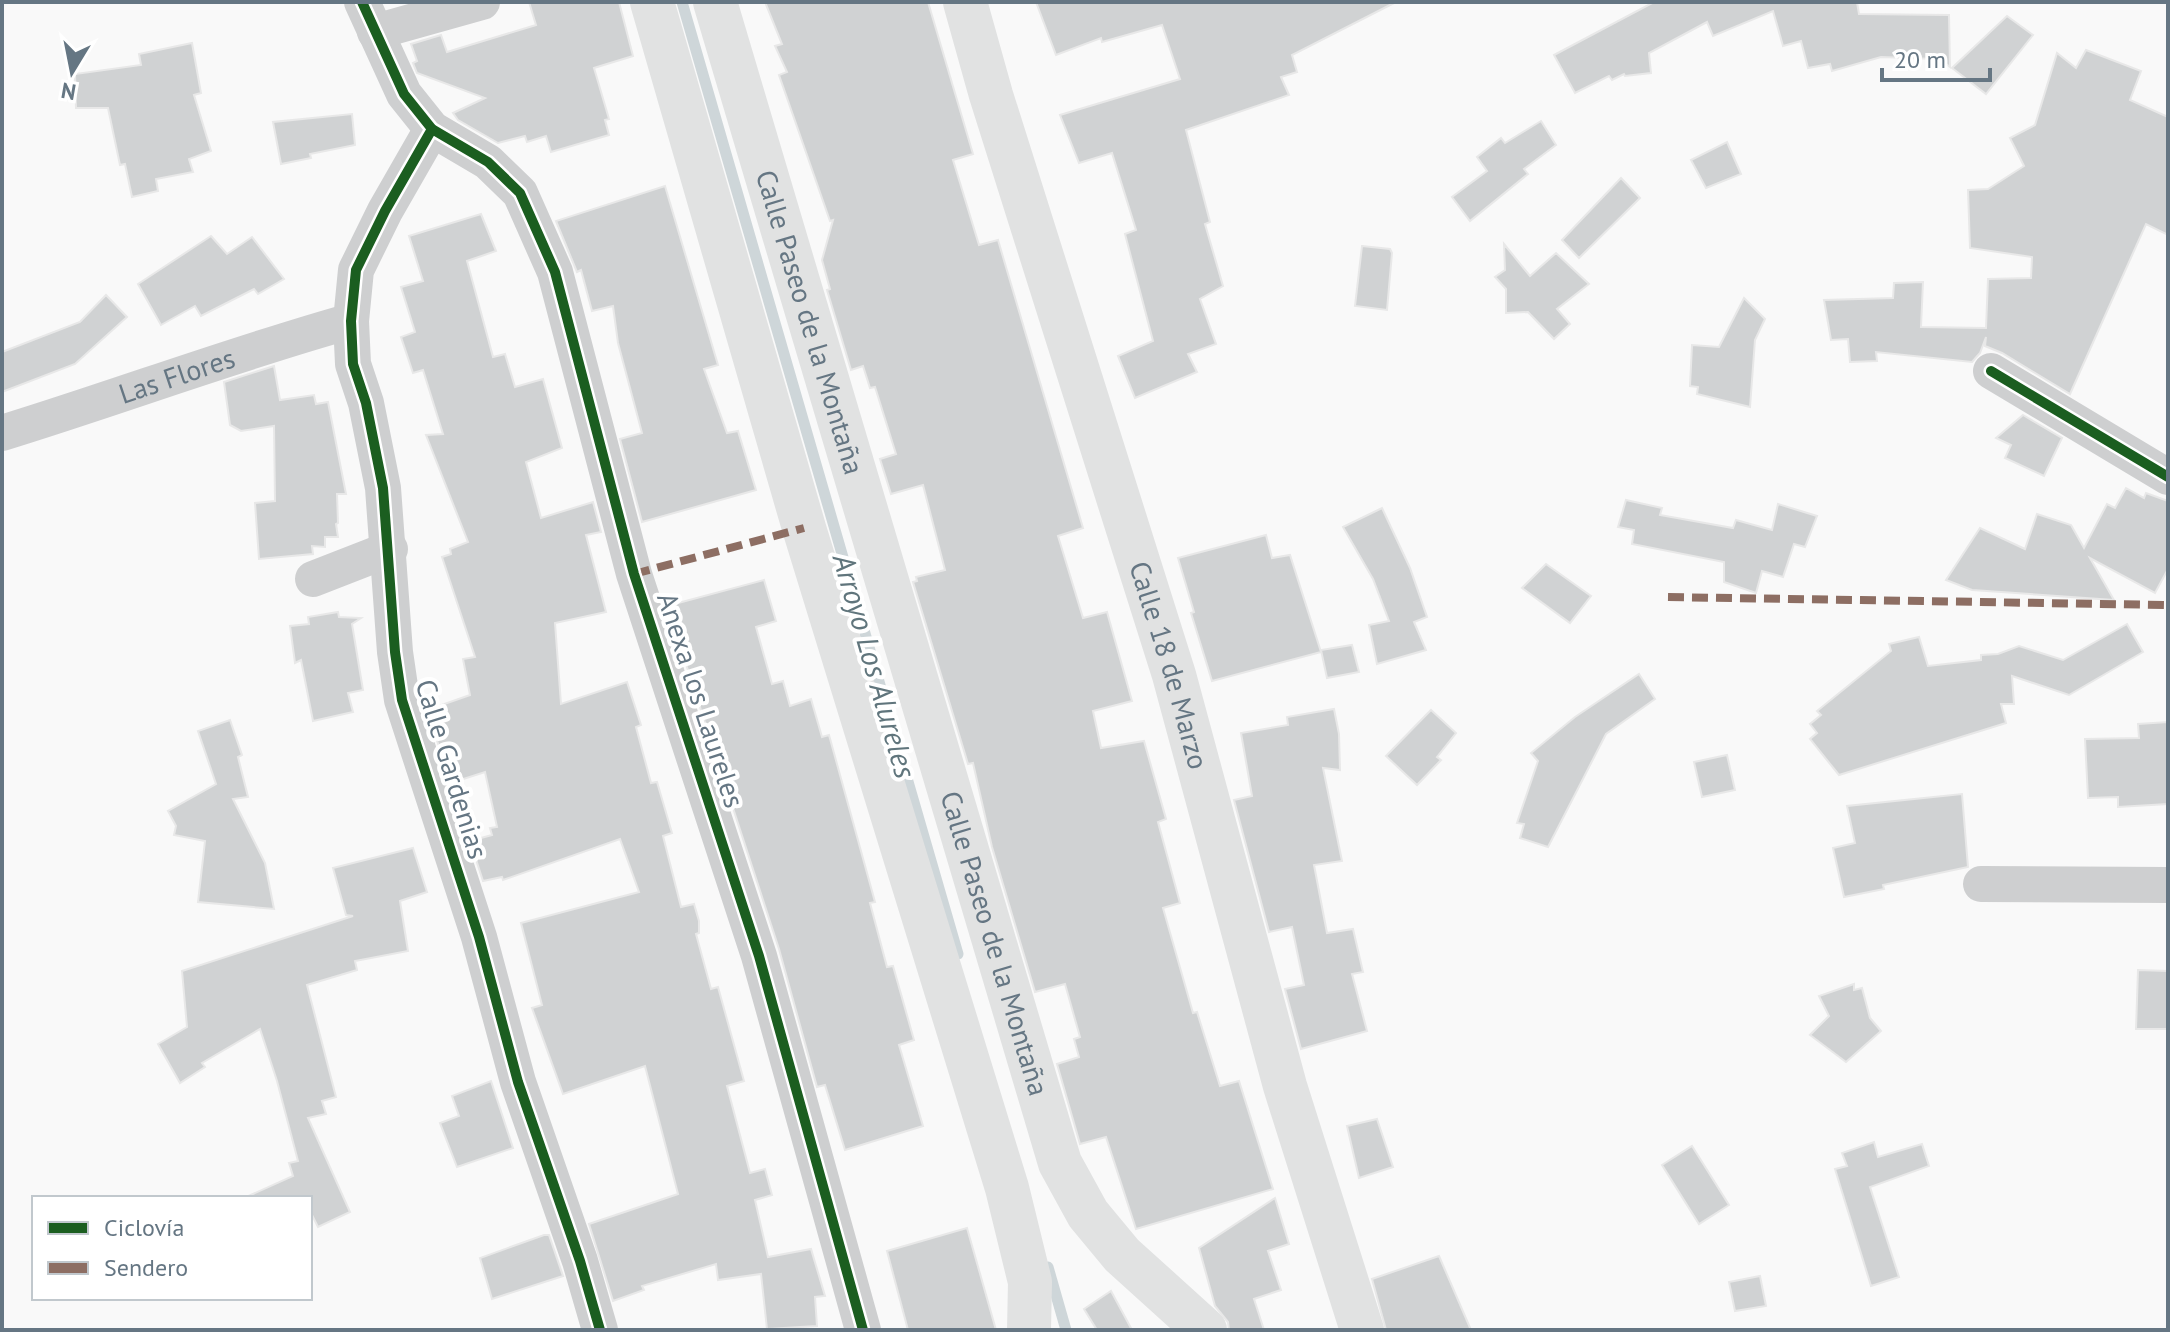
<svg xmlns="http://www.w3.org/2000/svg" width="2170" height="1332" font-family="'PT Sans',sans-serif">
<rect width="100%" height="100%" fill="#f9f9f9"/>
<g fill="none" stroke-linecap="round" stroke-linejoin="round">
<g stroke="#ced6d9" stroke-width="11">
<polyline points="682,2 958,954"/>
<polyline points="1048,1267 1066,1330"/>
</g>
</g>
<g fill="#d0d2d3" stroke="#e8e8e8" stroke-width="2">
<polygon points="529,2 619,2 633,56 594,68 609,119 605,120 609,135 551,152 546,136 527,142 525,136 498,143 458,120 453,113 485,98 417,73 413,63 417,61 411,44 441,35 447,52 536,25"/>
<polygon points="765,2 928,2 973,154 953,160 979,245 998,240 1083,528 1058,536 1083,618 1107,612 1132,701 1093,711 1101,748 1144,741 1166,819 1158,822 1180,903 1163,908 1193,1013 1197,1012 1220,1086 1239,1081 1273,1189 1136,1229 1106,1137 1080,1144 1057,1064 1079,1057 1074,1039 1080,1037 1065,984 1035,992 992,847 973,763 968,764 913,582 917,581 916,577 945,570 923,485 891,494 880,459 896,454 875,387 870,388 863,366 851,370 827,290 830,289 822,260 833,220 830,221 779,75 787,72 775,46 782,44"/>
<polygon points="1036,2 1396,2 1292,55 1297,72 1281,77 1289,95 1186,130 1210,222 1205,224 1223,286 1200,299 1216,344 1188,354 1197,372 1135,398 1118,356 1153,341 1125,234 1136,230 1112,153 1079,163 1060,115 1180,79 1162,25 1102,42 1101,38 1056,55"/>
<polygon points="1654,2 1857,2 1859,14 1949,15 1950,67 1934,55 1934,59 1881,57 1832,71 1830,64 1808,68 1801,41 1783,46 1773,11 1713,36 1707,22 1649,53 1651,73 1625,76 1624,74 1612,80 1609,76 1575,93 1554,55"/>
<polygon points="2007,16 2033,35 1986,94 1952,68"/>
<polygon points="192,43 201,93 194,95 211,151 189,159 193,172 156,179 158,191 132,197 125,164 120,165 108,108 76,108 75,74 141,65 139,54"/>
<polygon points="2086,50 2141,71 2130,100 2168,117 2168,235 2146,224 2070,394 2002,353 1985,346 1986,337 1980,353 1972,362 1876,352 1877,361 1850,362 1848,339 1831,340 1824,300 1893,298 1894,283 1923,282 1921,327 1986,328 1988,279 2031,278 2032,257 1970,248 1968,190 1988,189 2024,166 2010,138 2035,125 2057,53 2076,68"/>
<polygon points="352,114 355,145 310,154 311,158 281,164 273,122"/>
<polygon points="1541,121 1556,145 1524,169 1528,174 1470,221 1452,197 1487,171 1477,157 1501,138 1505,143"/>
<polygon points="1727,142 1741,174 1706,188 1691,160"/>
<polygon points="1621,178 1640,198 1579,258 1562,240"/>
<polygon points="665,186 718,365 704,369 727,433 738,431 756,490 642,522 620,439 642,433 618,343 613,306 592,311 581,270 577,272 556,221"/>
<polygon points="481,214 496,251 467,261 493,357 505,354 515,387 543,379 562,448 526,462 541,518 593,502 601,532 586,535 606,612 555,623 561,704 627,682 641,725 636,727 651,783 657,782 672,833 663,836 681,907 694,904 699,921 699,933 696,934 711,989 718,987 744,1081 727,1086 750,1173 765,1169 772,1195 755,1200 768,1257 811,1249 825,1296 815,1297 817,1326 767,1329 761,1274 718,1280 716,1264 642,1286 644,1290 613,1301 589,1224 678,1194 645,1066 563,1094 532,1008 542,1005 521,923 639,892 620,839 503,880 502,877 483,881 470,841 492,835 490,828 497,827 485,772 451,783 427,710 470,695 463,659 475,657 442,557 451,554 450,549 468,542 426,435 443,434 423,370 413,373 401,337 415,332 401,287 423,281 409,236"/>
<polygon points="211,236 227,254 252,237 284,279 258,294 254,289 201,316 195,306 161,325 138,284"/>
<polygon points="1504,244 1530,276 1556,253 1589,284 1557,309 1570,324 1554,339 1528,312 1506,313 1506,289 1495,277 1505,270"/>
<polygon points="1362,246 1390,249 1392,253 1387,310 1355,306"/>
<polygon points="106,295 127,317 75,364 2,392 2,352 80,322"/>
<polygon points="1744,298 1765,319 1755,340 1750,407 1697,394 1698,387 1690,386 1692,345 1719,347"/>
<polygon points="274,366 280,400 314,395 316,404 328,402 346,494 337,494 338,523 336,524 338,537 325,537 325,547 312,546 313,554 259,559 255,503 275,501 274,426 241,431 230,425 224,382"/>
<polygon points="2023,415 2062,438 2044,476 2005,458 2011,445 1996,438"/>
<polygon points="2126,488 2144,498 2146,493 2168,501 2168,569 2155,593 2090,558 2114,600 1972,590 1946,580 1980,528 2025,549 2037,514 2071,525 2084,548 2107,504 2115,508"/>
<polygon points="1626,500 1662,508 1660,515 1733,528 1736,520 1772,530 1778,504 1817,516 1805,547 1794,544 1783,577 1762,571 1756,593 1724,582 1724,562 1632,544 1634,530 1618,527"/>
<polygon points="1382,508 1410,568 1427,617 1414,622 1426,650 1377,664 1369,625 1389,621 1373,579 1343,527"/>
<polygon points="1266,535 1272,558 1290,555 1321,652 1212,681 1191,613 1194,612 1178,558"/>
<polygon points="1546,564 1591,596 1570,623 1522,588"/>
<polygon points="764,580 776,621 756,627 772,684 783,681 790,706 811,699 822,737 829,735 875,902 870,903 887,967 893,966 914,1040 899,1045 923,1126 845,1150 825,1085 817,1087 779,949 667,606"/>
<polygon points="338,612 339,617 361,618 352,624 363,690 348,693 353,712 313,721 301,660 295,663 290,626 309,624 308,617"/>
<polygon points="2127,624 2143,652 2069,695 2012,676 2014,704 2001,704 2006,723 1839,775 1810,739 1817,733 1810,724 1821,715 1817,711 1891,651 1889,644 1919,637 1928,666 1981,660 1981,655 1998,654 2019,646 2063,660"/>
<polygon points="1352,645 1359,672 1327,678 1321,650"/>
<polygon points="1639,674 1655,699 1606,734 1548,847 1520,838 1524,824 1517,823 1538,761 1531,753 1575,717"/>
<polygon points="1334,709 1339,734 1340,770 1323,768 1342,861 1314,865 1327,933 1353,929 1363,972 1352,974 1367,1031 1301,1049 1285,989 1304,985 1292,927 1269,932 1234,800 1252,796 1241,733 1288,725 1287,717"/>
<polygon points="1431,710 1456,733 1437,757 1441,760 1417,785 1386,756"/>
<polygon points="230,720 242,755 238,757 248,797 233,799 265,863 274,909 198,902 205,841 174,835 176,826 168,811 216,784 198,731"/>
<polygon points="2168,722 2168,804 2118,807 2118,797 2088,798 2085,739 2139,738 2138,724"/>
<polygon points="1727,755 1735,790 1702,797 1694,762"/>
<polygon points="1962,794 1968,867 1883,885 1884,889 1844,897 1833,848 1855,843 1847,806"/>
<polygon points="413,848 427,892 400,901 408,951 355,961 357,970 307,985 336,1097 322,1101 326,1114 308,1118 350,1212 318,1227 310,1211 310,1198 244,1198 293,1176 289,1163 298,1161 277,1081 260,1029 202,1063 205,1067 180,1083 158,1044 187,1027 182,971 353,916 346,915 333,868"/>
<polygon points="2138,970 2168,971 2168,1029 2136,1029"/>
<polygon points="1854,984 1854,990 1862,988 1870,1018 1881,1031 1846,1062 1810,1035 1829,1016 1819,996"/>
<polygon points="491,1081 513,1148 457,1167 440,1123 459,1116 452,1096"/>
<polygon points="1377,1119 1393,1167 1359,1178 1347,1126"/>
<polygon points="1874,1142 1878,1157 1922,1144 1929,1166 1870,1187 1899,1277 1871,1286 1835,1169 1847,1166 1842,1153"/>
<polygon points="1692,1146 1729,1205 1699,1224 1662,1165"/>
<polygon points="1275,1198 1289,1244 1268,1251 1281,1290 1254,1299 1264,1330 1229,1330 1228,1322 1215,1306 1199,1248"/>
<polygon points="967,1228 996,1330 908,1330 887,1251"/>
<polygon points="544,1235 549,1235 563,1276 492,1299 480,1258"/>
<polygon points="1439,1256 1471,1330 1386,1330 1372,1279"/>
<polygon points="1760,1276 1766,1306 1735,1311 1729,1282"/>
<polygon points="1111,1291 1132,1330 1097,1330 1084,1309"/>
</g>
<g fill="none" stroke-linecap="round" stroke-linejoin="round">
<g stroke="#cecfd0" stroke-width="36">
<polyline points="362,2 404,94 432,129 488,162 520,193 555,272 634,574 759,956 863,1330"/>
<polyline points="375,32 482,2"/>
<polyline points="432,129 385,211 356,270 351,321 353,364 366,403 383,488 395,652 402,700 479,937 518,1082 580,1261 600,1330"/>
<polyline points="1991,371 2168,477"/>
<path id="s1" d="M 2,433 C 119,397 233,354 351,321"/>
<polyline points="313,579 390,549"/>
<polyline points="1981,884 2168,885"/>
</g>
<g stroke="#e1e2e2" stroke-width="44">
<polyline points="652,2 804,528 1007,1188 1030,1282 1029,1330"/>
<path id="s2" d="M 715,2 L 1060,1163 L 1088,1214 L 1122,1255 L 1205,1330"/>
<path id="s3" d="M 965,2 L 991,95 L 1174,675 L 1285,1086 L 1362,1330"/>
</g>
<g stroke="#8d6e63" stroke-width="8" stroke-dasharray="16 8" stroke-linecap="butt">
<polyline points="634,574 804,528"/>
<polyline points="1668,597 2168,605"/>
</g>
<defs>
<g id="cycleway">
<polyline points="362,2 404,94 432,129 488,162 520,193 555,272 634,574 759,956 863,1330"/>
<polyline points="432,129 385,211 356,270 351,321 353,364 366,403 383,488 395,652 402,700 479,937 518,1082 580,1261 600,1330"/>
<polyline points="1991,371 2168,477"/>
</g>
</defs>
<use href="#cycleway" stroke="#fff" stroke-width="15"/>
<use href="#cycleway" stroke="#1b5e20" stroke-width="10"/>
</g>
<g text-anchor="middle" stroke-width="8" stroke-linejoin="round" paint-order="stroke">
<g font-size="28" fill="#657683" stroke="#fff">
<text dy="10" stroke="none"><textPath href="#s2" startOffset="334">Calle Paseo de la Montaña</textPath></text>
<text dy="10" stroke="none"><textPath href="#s1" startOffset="184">Las Flores</textPath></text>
<text dy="10" stroke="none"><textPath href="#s3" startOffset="694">Calle 18 de Marzo</textPath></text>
<text transform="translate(701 700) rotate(72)" y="10">Anexa los Laureles</text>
<text transform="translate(452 769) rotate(73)" y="10">Calle Gardenias</text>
<text dy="10" stroke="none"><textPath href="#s2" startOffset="982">Calle Paseo de la Montaña</textPath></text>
</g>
<g font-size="30" font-style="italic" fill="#60757c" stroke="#fff">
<text transform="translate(874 666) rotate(74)" y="10">Arroyo Los Alureles</text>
</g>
</g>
<rect width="2170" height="1332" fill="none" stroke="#657683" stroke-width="8"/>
<rect x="32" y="1196" width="280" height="104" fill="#ffffff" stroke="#c1c8cd" stroke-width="2"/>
<rect x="48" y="1222" width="40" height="12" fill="#1b5e20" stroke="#c1c8cd" stroke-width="2"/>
<text x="104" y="1236" font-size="24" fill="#657683">Ciclovía</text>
<rect x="48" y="1262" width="40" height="12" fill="#8d6e63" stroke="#c1c8cd" stroke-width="2"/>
<text x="104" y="1276" font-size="24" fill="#657683">Sendero</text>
<g transform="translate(72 72) rotate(190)" stroke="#ffffff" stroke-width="6" paint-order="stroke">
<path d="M0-6L14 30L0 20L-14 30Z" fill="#657683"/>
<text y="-12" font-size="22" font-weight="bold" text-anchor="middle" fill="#657683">N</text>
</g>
<path d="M1882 68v12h108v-12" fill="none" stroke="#657683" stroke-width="4"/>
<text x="1894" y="68" font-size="24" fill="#657683" stroke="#ffffff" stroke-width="6" paint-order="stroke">20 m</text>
</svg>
